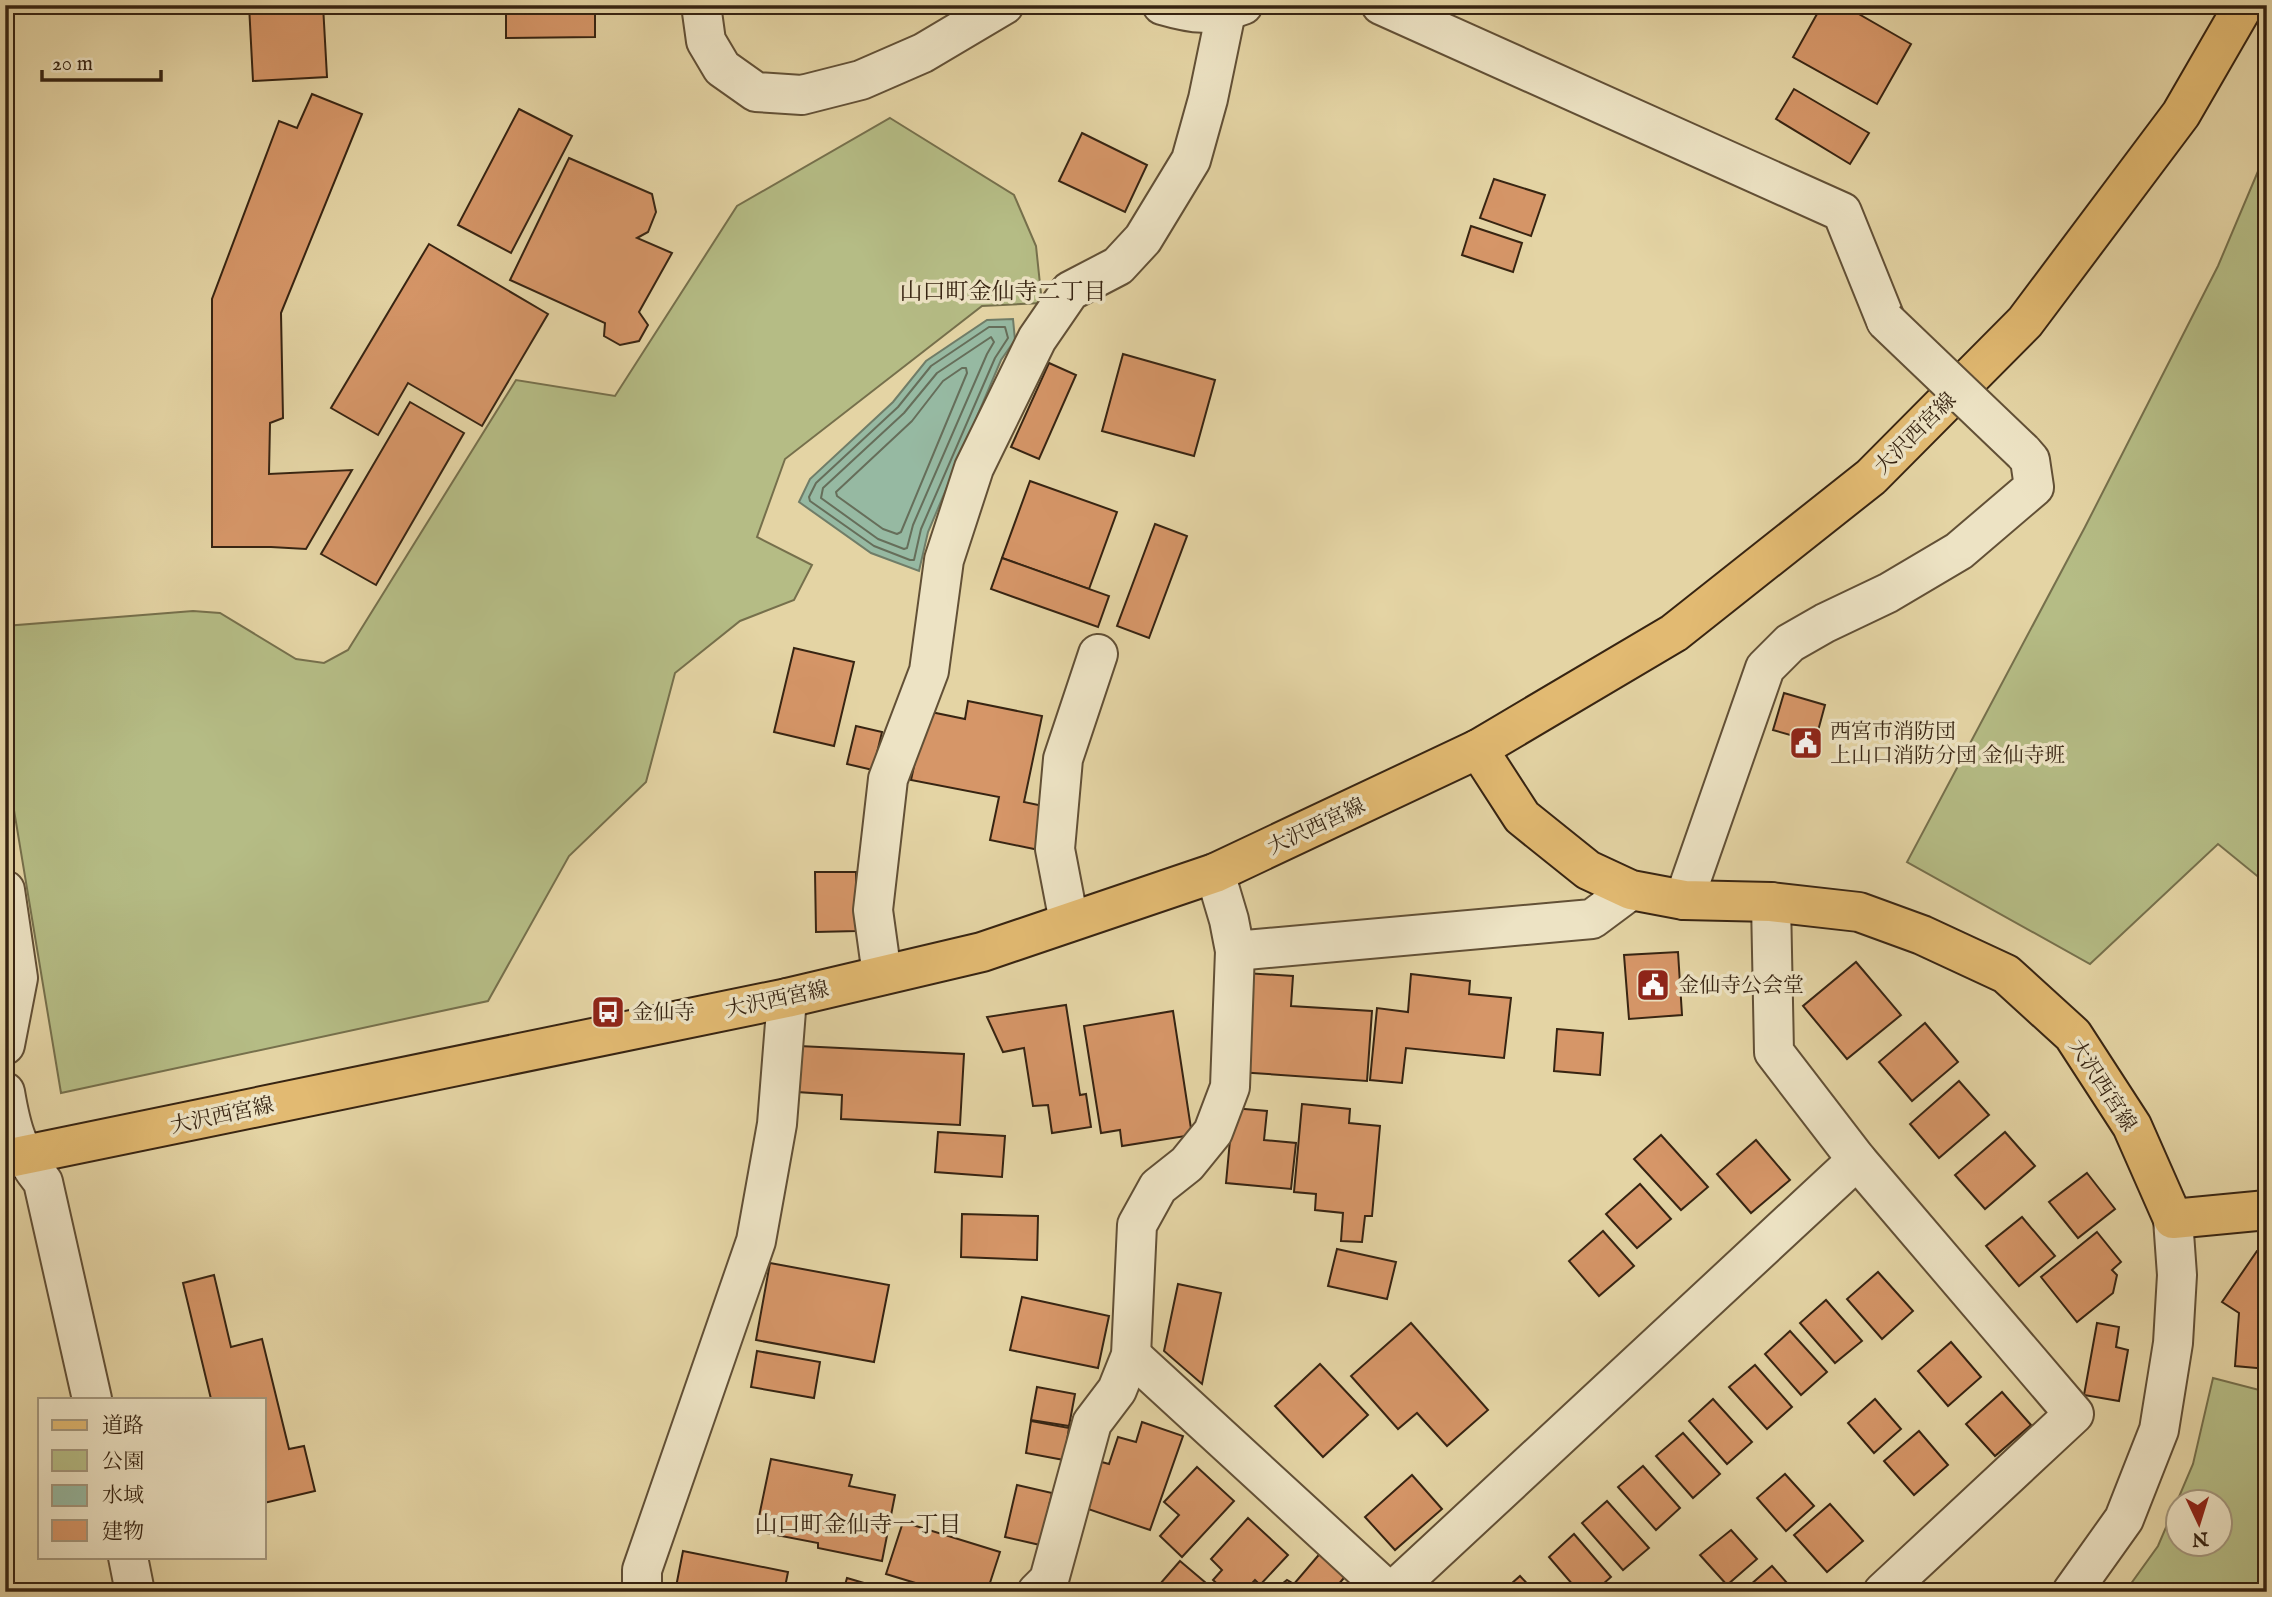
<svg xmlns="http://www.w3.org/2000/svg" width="2272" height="1597" font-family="'IM FELL English','Noto Serif JP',serif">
<rect width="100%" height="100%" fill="#e4d4a4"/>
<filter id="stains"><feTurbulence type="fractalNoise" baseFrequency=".00286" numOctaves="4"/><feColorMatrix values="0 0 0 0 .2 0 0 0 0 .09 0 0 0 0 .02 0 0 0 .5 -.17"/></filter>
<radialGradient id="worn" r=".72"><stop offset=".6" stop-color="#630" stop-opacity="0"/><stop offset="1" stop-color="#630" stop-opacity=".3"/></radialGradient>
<g fill="#b5bc85" stroke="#76704c" stroke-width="2" fill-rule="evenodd">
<polygon points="890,118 1014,195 1036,246 1042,303 982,306 785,459 757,537 812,565 794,600 740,621 675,673 646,782 569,856 488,1001 61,1093 5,756 5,626 193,611 220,613 296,659 324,663 348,650 516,380 615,396 737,206"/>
<polygon points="2267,150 2267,884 2218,844 2090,964 1907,862 2085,527 2218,266"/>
<path d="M 2213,1378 L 2267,1392 L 2267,1592 L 2125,1592 L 2158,1546 L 2193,1464 ZM 2178,1502 L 2220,1502 L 2220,1544 L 2178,1544 Z"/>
</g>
<polygon fill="#96b9a2" stroke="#707d68" stroke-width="2" points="1013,319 1015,340 1001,360 928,532 919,571 871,553 799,502 810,479 893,402 926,361 987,320"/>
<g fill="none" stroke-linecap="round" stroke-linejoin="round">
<g stroke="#666e5a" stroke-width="2">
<polygon points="989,327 1005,327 1008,338 995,358 921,529 914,560 910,560 874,546 810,501 809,497 816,483 898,407 931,366"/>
<polygon points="991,337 994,342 987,354 913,525 907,548 904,549 878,539 821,498 823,488 904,413 937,373"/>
<polygon points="962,368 966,368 967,373 901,532 897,534 883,529 837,496 836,492 912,421 943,381"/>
</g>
</g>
<g fill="#d69668" stroke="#372412" stroke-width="2">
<polygon points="249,5 323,5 327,77 253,81"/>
<polygon points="506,5 595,5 595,37 506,38"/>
<polygon points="1822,5 1843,5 1911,44 1877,104 1793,57"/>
<polygon points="1794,89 1869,133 1850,164 1776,119"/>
<polygon points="312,94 362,114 281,313 283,418 270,423 269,474 352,470 306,549 271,547 212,547 212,299 279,121 297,128"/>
<polygon points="519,109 572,136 511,253 458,225"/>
<polygon points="1082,133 1147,165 1125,212 1059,181"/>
<polygon points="569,158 652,194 656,212 648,232 637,238 672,253 639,312 648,325 639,341 620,345 604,336 605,323 510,280"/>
<polygon points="1494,179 1545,195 1531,236 1480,218"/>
<polygon points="1471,226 1522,243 1513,272 1462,255"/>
<polygon points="429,244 548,314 482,426 408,383 378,435 331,408"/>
<polygon points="1123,354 1215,380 1194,456 1102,431"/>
<polygon points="1049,363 1076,375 1039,459 1011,447"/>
<polygon points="410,402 464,433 376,585 321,554"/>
<polygon points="1030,481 1117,512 1089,589 1002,558"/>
<polygon points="1155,524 1187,536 1149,638 1117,626"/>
<polygon points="1002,558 1109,596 1098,627 991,589"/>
<polygon points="794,648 854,662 834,746 774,732"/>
<polygon points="1784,693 1825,705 1815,742 1773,730"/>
<polygon points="968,701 1042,716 1024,802 1048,807 1039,850 990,840 999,797 911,780 926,711 965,719"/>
<polygon points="856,726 882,732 873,770 847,764"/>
<polygon points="815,872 856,872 857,931 816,932"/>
<polygon points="1678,952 1682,1015 1629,1019 1624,955"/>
<polygon points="1856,962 1901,1015 1847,1059 1803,1006"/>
<polygon points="1245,973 1293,976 1291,1006 1372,1011 1367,1081 1238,1072"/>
<polygon points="1411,974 1470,981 1469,994 1511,998 1504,1058 1406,1048 1402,1083 1370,1080 1377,1008 1408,1012"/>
<polygon points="1066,1005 1080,1095 1086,1094 1091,1127 1052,1133 1048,1105 1033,1106 1024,1048 1003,1052 987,1017"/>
<polygon points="1173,1011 1192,1135 1122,1146 1120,1130 1101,1133 1084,1026"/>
<polygon points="1925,1023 1958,1062 1912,1101 1879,1062"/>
<polygon points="1557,1029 1603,1033 1600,1075 1554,1071"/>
<polygon points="799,1046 964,1054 960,1125 841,1119 842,1095 797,1092"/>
<polygon points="1959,1081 1989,1115 1939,1158 1910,1124"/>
<polygon points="1302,1104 1350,1109 1349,1123 1380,1126 1372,1216 1365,1216 1362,1242 1341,1241 1343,1213 1315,1210 1316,1194 1294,1192"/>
<polygon points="1233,1108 1267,1111 1264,1140 1296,1143 1291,1189 1226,1183"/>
<polygon points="938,1132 1005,1136 1002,1177 935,1172"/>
<polygon points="2005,1132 2035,1166 1985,1209 1955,1175"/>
<polygon points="1661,1135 1708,1187 1681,1210 1634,1159"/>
<polygon points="1756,1140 1790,1180 1751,1213 1717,1174"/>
<polygon points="2087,1173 2115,1209 2078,1238 2049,1202"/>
<polygon points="1640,1184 1671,1219 1637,1248 1606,1214"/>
<polygon points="962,1214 1038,1216 1037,1260 961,1257"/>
<polygon points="2022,1217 2055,1256 2019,1286 1986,1246"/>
<polygon points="1603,1231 1634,1266 1599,1296 1569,1261"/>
<polygon points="2097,1232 2121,1262 2112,1270 2117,1275 2113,1293 2077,1322 2041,1277"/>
<polygon points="1337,1249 1396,1262 1387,1299 1328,1286"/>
<polygon points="2267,1250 2267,1369 2235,1366 2239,1313 2222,1302 2257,1251"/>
<polygon points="770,1263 889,1285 874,1362 756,1340"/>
<polygon points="1878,1272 1913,1311 1882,1339 1847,1299"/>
<polygon points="214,1275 231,1347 262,1339 289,1449 304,1446 315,1491 264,1503 264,1399 211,1399 183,1283"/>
<polygon points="1178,1284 1221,1293 1202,1384 1164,1351"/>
<polygon points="1022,1297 1109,1316 1098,1368 1010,1350"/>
<polygon points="1826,1300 1862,1341 1835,1363 1800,1323"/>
<polygon points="1411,1323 1488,1410 1447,1446 1417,1413 1398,1429 1351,1376"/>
<polygon points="2097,1323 2119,1327 2116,1347 2128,1350 2119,1401 2084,1395"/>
<polygon points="1790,1331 1827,1372 1801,1395 1765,1354"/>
<polygon points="1951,1342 1981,1377 1948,1406 1918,1371"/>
<polygon points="757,1351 820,1362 814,1398 751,1387"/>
<polygon points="1320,1364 1368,1415 1323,1457 1275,1406"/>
<polygon points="1755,1365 1792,1407 1767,1429 1729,1387"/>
<polygon points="1037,1387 1075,1394 1069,1426 1031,1420"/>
<polygon points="2002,1392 2031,1425 1995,1456 1966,1424"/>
<polygon points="1713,1399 1752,1442 1727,1464 1689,1421"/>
<polygon points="1875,1399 1901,1429 1874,1453 1848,1423"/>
<polygon points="1031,1421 1069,1428 1064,1460 1026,1453"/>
<polygon points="1142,1422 1183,1436 1150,1530 1082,1507 1098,1461 1109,1464 1118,1437 1136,1442"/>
<polygon points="1919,1431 1948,1465 1914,1495 1884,1461"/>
<polygon points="1683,1433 1720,1474 1693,1498 1656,1456"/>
<polygon points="771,1459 852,1475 849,1486 895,1495 882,1561 818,1548 818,1543 756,1531"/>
<polygon points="1643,1466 1680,1508 1656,1530 1618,1487"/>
<polygon points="1197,1467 1234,1501 1182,1557 1160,1536 1179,1515 1164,1502"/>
<polygon points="1785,1474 1814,1506 1786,1531 1757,1498"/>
<polygon points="1412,1475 1442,1509 1395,1550 1365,1517"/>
<polygon points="1017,1485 1052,1493 1040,1545 1005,1537"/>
<polygon points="1607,1501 1649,1548 1623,1570 1582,1523"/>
<polygon points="1830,1504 1863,1541 1827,1572 1794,1535"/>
<polygon points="1248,1518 1288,1555 1260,1585 1255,1580 1244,1592 1226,1592 1213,1580 1222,1570 1211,1559"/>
<polygon points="903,1522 1000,1552 987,1592 945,1592 886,1574"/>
<polygon points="1731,1530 1757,1559 1727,1585 1700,1555"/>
<polygon points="1574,1534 1611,1577 1594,1592 1579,1592 1549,1557"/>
<polygon points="1323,1550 1349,1572 1332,1592 1272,1592 1287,1580 1294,1584"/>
<polygon points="683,1551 788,1572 784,1592 675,1592"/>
<polygon points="1180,1561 1213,1589 1211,1592 1153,1592"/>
<polygon points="1772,1566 1795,1592 1742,1592"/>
<polygon points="1520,1576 1535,1592 1502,1592"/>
<polygon points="847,1578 874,1586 872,1592 843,1592"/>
</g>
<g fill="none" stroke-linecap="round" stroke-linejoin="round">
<defs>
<g id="minor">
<polyline points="701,5 706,41 722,68 756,92 802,95 861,80 923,53 1004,5"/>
<path d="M 1162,5 C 1193,14 1212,17 1243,5"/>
<polyline points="1381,5 1842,212 1886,321"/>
<polyline points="5,890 18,978 5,1045"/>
<polyline points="1684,900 1765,668 1790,643 1825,623 1888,593 1959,551 2034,487 2030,460 2023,452"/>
<polyline points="1771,902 1774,1052 1857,1160 2074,1414 1883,1592"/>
<polyline points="1069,922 1055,849 1063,759 1098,654"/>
<polyline points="1235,951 1592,919 1631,890"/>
<polyline points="882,975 873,910 888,779 929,671 944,560 974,468 1037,339 1070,291 1118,266 1143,239 1191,160 1208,99 1226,12"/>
<path d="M 5,1092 C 12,1133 17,1149 43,1182 L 92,1399"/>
<polyline points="1131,1355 1389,1592"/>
<polyline points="128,1557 135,1592"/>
<polyline points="642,1592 642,1570 756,1241 777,1124 787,998"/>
<polyline points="1037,1592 1049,1580 1092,1423 1117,1390 1131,1355 1137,1225 1158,1187 1187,1164 1213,1132 1230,1087 1235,951 1229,920 1215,873"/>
<polyline points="1392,1592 1857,1160"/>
<polyline points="2072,1592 2124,1519 2159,1430 2173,1343 2177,1275 2173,1219"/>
</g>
<g id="major">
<polyline points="1478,749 1522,817 1588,870 1631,890 1684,900 1771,902 1859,912 1922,935 2006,974 2073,1035 2132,1126 2173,1219 2267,1210"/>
<polyline points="5,1159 787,998 982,952 1215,873 1478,749 1674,633 1871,477 2025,322 2181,114 2244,5"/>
</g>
</defs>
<use href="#minor" stroke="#625036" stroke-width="42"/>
<use href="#major" stroke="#372412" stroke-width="42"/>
<use href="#minor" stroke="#ede3c4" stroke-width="38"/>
<use href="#major" stroke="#e2ba72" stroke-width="38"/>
<defs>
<polyline id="minor-bridge" points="1886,321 2023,452"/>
</defs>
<use href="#minor-bridge" stroke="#625036" stroke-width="42" stroke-linecap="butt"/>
<use href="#minor-bridge" stroke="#ede3c4" stroke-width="38"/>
</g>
<defs>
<symbol id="civic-square" viewBox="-11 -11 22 22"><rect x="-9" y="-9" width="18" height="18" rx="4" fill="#8f2418" stroke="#ede3c4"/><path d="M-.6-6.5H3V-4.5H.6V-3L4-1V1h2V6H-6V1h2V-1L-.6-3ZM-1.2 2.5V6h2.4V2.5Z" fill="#fff"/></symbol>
<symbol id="bus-square" viewBox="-11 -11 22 22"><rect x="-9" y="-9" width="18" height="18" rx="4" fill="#8f2418" stroke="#ede3c4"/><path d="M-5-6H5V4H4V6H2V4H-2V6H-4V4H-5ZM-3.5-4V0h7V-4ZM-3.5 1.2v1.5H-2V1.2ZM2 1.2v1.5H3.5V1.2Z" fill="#fff"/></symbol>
</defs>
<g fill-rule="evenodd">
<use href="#civic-square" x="1787" y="724" width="38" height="38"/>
<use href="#civic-square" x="1634" y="966" width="38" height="38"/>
<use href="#bus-square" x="589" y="993" width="38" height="38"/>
</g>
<g text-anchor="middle" stroke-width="7" stroke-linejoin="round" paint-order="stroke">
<g font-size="21" fill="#372412" stroke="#ede3c4">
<text transform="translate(1915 433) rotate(-45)" y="7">大沢西宮線</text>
<text transform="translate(1316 826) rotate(-25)" y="7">大沢西宮線</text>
<text transform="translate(777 999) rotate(-12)" y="7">大沢西宮線</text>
<text transform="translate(2103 1085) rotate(57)" y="7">大沢西宮線</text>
<text transform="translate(222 1115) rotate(-12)" y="7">大沢西宮線</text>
</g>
<g font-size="21" fill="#372412" stroke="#ede3c4" text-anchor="start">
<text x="1830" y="738">西宮市消防団<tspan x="1830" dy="24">上山口消防分団 金仙寺班</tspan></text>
<text x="1678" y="992">金仙寺公会堂</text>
<text x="632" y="1019">金仙寺</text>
</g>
<g font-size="23" fill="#372412" stroke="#ede3c4">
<text x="1003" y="299">山口町金仙寺二丁目</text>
<text x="858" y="1532">山口町金仙寺一丁目</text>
</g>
</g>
<rect width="2272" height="1597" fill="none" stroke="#e4d4a4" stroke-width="28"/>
<rect x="7" y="7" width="2258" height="1583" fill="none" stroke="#372412" stroke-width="3.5"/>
<rect x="14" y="14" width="2244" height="1569" fill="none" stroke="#372412" stroke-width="2"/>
<rect x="38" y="1398" width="228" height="161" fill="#ede3c4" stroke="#a4977d" stroke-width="2"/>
<rect x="52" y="1420" width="35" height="10" fill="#e2ba72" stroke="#a4977d" stroke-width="2"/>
<text x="102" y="1432" font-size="21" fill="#372412">道路</text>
<rect x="52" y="1450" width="35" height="21" fill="#b5bc85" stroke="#a4977d" stroke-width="2"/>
<text x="102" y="1468" font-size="21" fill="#372412">公園</text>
<rect x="52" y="1485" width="35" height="21" fill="#96b9a2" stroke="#a4977d" stroke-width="2"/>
<text x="102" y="1502" font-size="21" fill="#372412">水域</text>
<rect x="52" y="1520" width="35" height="21" fill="#d69668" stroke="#a4977d" stroke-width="2"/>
<text x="102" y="1538" font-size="21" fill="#372412">建物</text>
<g transform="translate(2199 1523) rotate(176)"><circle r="33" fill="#ede3c4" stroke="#a4977d" stroke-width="2"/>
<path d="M0-5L12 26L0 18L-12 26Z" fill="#8f2418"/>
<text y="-10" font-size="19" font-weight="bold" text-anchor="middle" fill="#372412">N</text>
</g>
<path d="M42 70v10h119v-10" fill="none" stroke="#372412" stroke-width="3.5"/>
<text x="52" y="70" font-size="21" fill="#372412" stroke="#ede3c4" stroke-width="5" paint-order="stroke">20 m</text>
<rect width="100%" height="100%" filter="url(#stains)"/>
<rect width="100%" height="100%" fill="url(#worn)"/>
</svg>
